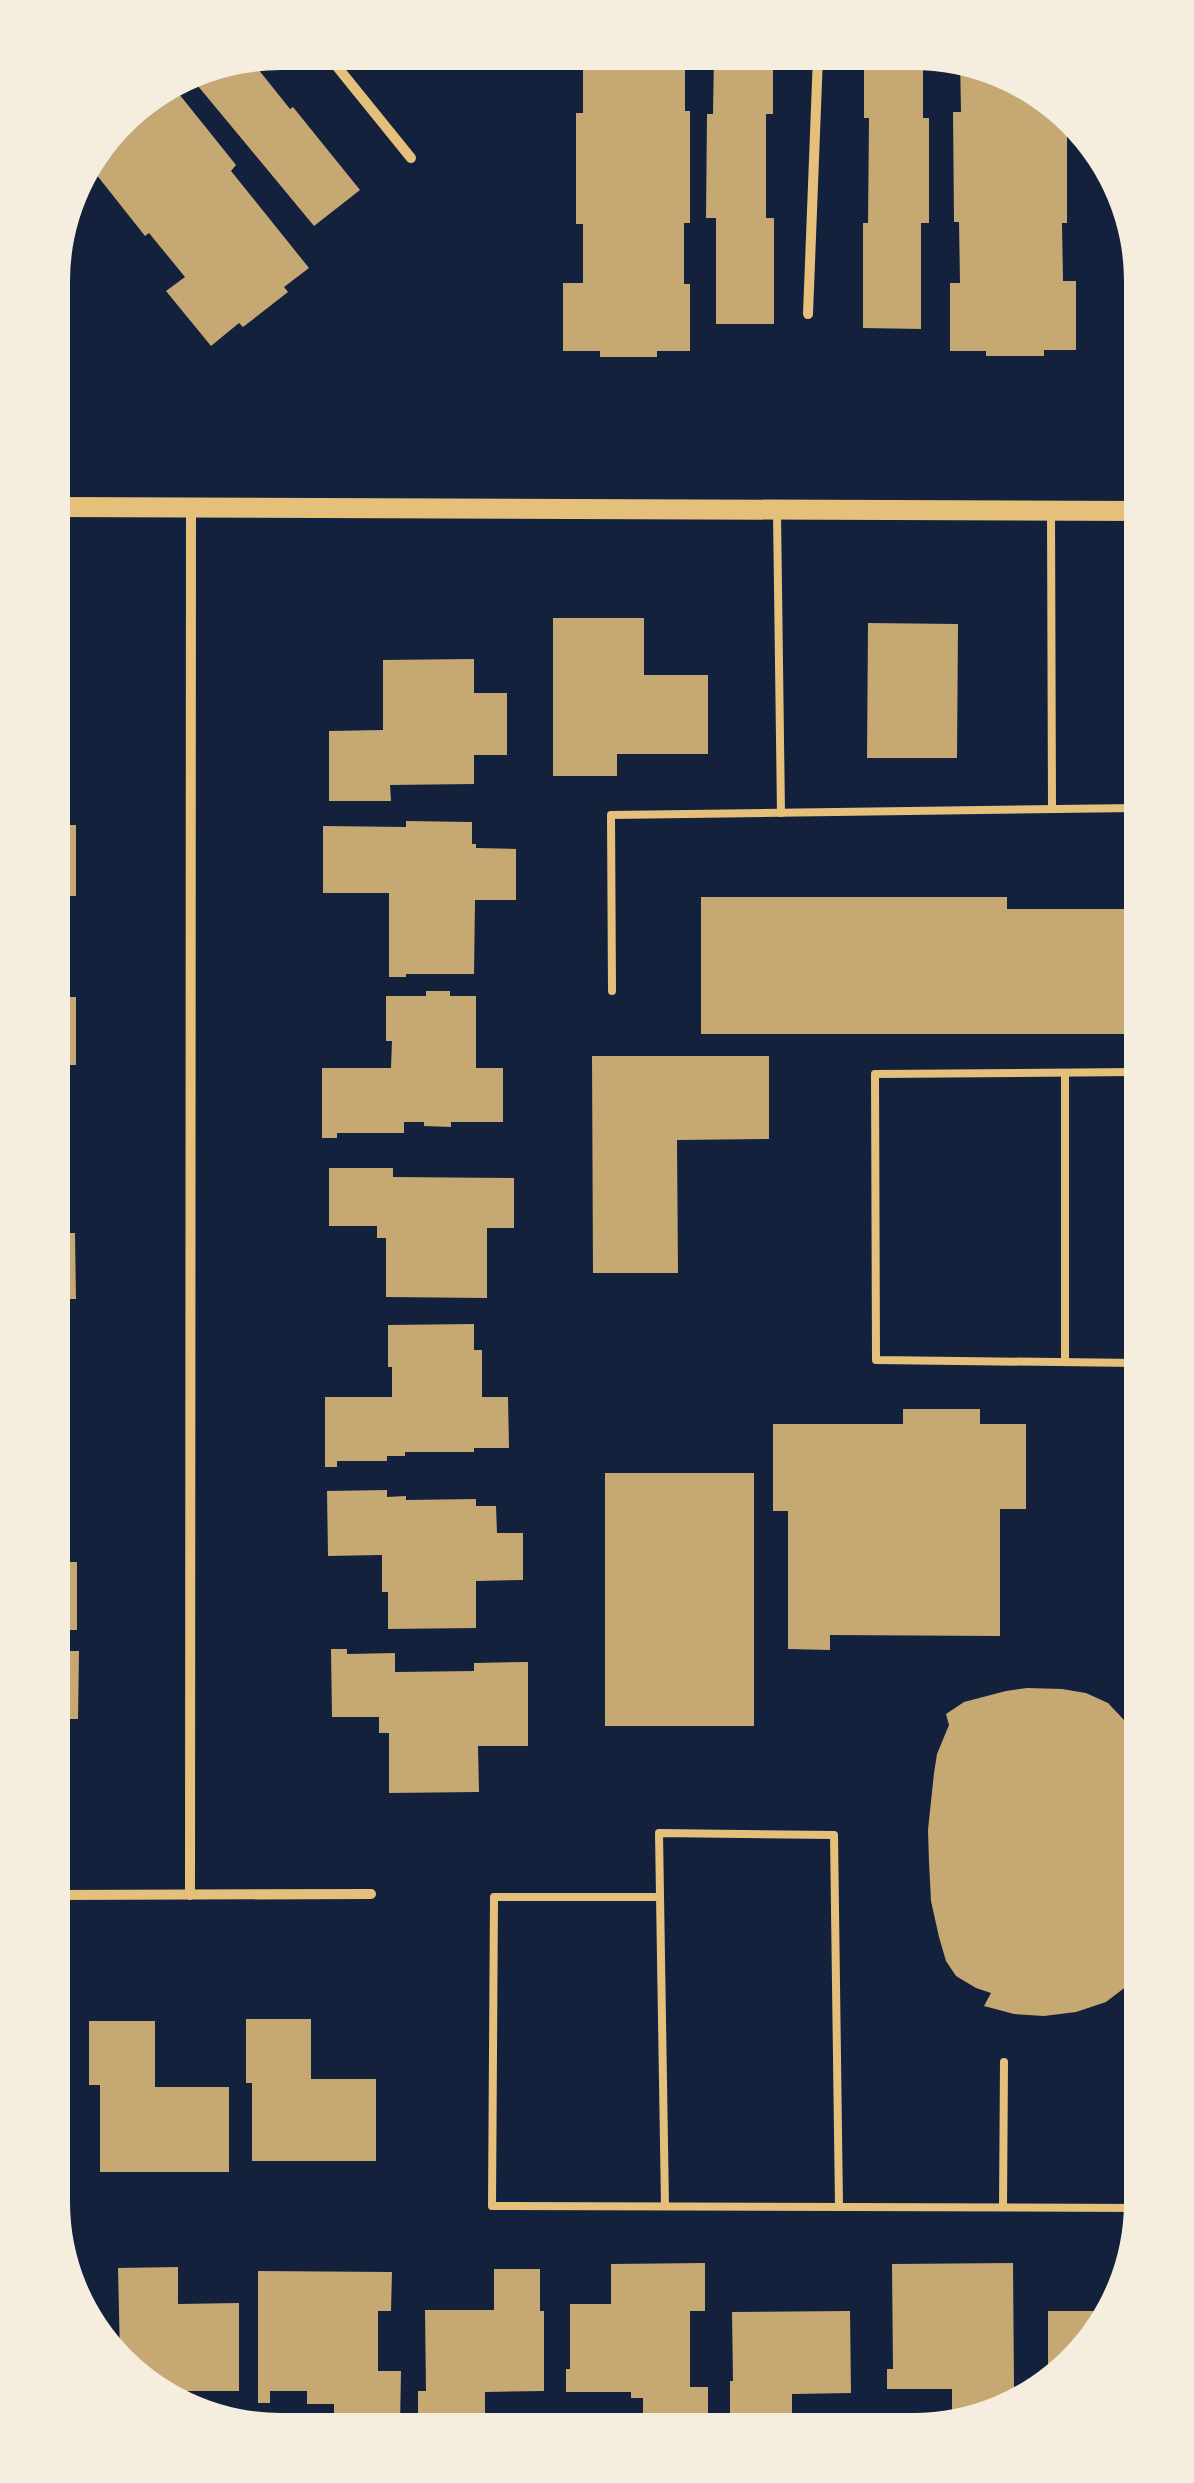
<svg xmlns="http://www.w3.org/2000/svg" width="1194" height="2483" font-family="Overpass,sans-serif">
<rect width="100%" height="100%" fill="#14213d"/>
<g fill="#c6a872">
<polygon points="583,54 685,55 685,111 690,111 690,223 684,223 684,284 690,284 690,351 657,351 657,357 600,357 600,351 563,351 563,283 583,283 583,224 576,224 576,113 583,113"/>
<polygon points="714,55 773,56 773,114 766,114 766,218 774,218 774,324 716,324 716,218 706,218 707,114 713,114"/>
<polygon points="864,56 923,57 923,118 929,118 929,223 921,223 921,329 863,328 863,223 868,223 869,118 864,118"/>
<polygon points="960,58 1063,109 1067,115 1067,223 1062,223 1063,281 1076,281 1076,350 1044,350 1044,356 986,356 986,351 950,351 950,283 960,283 959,222 954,222 953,112 961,112"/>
<polygon points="250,59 290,109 293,107 360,190 314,226 188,74 194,70"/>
<polygon points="171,84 236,165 231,171 309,268 284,287 288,292 243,327 239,323 211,346 166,291 185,277 149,233 145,236 88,164 130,110"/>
<polygon points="553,618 644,618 644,675 708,675 708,754 617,754 617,776 553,776"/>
<polygon points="868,623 958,624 957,758 867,758"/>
<polygon points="474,659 474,693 507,693 507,755 474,755 474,784 390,785 391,801 329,801 329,731 383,730 383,660"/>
<rect x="56" y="726" width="11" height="70"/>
<polygon points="406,821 472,822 472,844 476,844 476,848 516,849 516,900 475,900 474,974 406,974 406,977 389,977 389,893 323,893 323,826 406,827"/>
<polygon points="65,825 76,825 76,896 56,896 56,829 65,829"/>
<polygon points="701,897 1007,897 1007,909 1136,909 1137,1034 701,1034"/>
<polygon points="426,991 450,991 450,996 476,996 476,1068 503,1068 503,1122 451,1122 451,1127 424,1126 424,1122 404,1122 404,1133 337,1133 337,1138 322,1138 322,1068 391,1068 392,1041 386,1041 386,996 426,996"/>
<rect x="57" y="997" width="19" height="68"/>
<polygon points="592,1056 769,1056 769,1139 677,1140 678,1273 593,1273"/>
<polygon points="329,1168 393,1168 393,1177 514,1178 514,1228 487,1228 487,1298 386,1297 386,1238 377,1238 377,1226 329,1226"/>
<polygon points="57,1233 75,1233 76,1299 58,1299"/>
<rect x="58" y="1316" width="12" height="79"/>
<polygon points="474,1324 474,1350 482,1350 482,1397 508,1397 509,1448 474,1448 474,1452 405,1452 405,1456 387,1456 387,1461 337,1461 337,1467 325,1467 325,1397 392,1397 392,1367 388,1367 388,1325"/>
<polygon points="903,1409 980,1409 980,1424 1026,1424 1026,1509 1000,1509 1000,1636 830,1635 830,1650 788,1649 788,1511 773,1511 773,1424 903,1424"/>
<rect x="605" y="1473" width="149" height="253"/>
<polygon points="387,1490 387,1497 406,1496 406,1500 476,1499 476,1506 496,1506 497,1533 523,1533 523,1580 476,1581 476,1628 388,1629 388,1592 382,1592 382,1555 328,1556 327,1491"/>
<polygon points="58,1562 77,1562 77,1630 59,1630"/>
<polygon points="331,1649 347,1649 347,1654 395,1653 395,1672 474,1671 474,1663 528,1662 528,1746 478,1746 479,1792 389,1793 389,1733 379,1733 379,1717 332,1717"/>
<polygon points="59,1651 79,1651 78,1719 59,1719"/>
<polygon points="1027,1688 1062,1689 1086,1693 1108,1703 1124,1720 1133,1734 1139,1767 1140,1958 1136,1971 1127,1986 1106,2002 1076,2012 1044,2016 1014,2014 984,2006 991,1993 976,1988 956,1976 946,1961 939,1937 931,1901 929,1862 928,1830 934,1773 937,1754 949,1725 946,1714 964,1702 1006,1691"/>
<polygon points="246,2019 311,2019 311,2079 376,2079 376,2161 252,2161 252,2083 246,2083"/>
<polygon points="89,2021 155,2021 155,2087 229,2087 229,2172 100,2172 100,2085 89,2085"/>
<polygon points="60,2024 70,2024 70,2095 64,2095 64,2164 60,2164"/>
<polygon points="705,2263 705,2311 690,2311 690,2387 708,2387 708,2424 643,2424 643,2398 631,2398 631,2392 566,2392 566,2369 570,2369 570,2304 611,2304 611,2264"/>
<polygon points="1013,2263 1014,2387 1022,2387 1022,2392 973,2423 952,2423 952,2389 887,2389 887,2369 893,2369 892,2264"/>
<polygon points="178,2267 178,2304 239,2303 239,2391 176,2391 176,2396 130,2373 120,2357 118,2268"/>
<polygon points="494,2269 540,2269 540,2311 544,2311 544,2391 485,2392 485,2425 418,2425 418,2391 426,2391 425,2310 494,2310"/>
<polygon points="258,2271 392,2272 391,2311 378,2311 378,2371 401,2371 400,2425 334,2426 334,2404 307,2404 307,2391 270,2391 270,2403 258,2403"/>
<polygon points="850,2311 851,2393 792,2394 792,2423 730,2424 730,2381 733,2381 732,2312"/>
<polygon points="1048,2311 1102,2311 1085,2352 1048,2375"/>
</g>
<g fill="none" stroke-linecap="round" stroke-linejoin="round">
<g stroke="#e5c07b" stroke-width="8">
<polyline points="777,513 781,813"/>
<polyline points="1051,514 1052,809"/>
<polyline points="612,991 611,815 1136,808"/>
<polyline points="1137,1072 875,1074 876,1360 1138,1363"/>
<polyline points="1065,1073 1065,1362"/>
<polyline points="659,1897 494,1897 492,2206 1141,2208"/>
<polyline points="665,2206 659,1833 834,1835 839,2206"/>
<polyline points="1003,2207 1004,2062"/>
</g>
<g stroke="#e5c07b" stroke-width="10">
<polyline points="326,53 411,158"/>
<polyline points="808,314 818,56"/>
<polyline points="59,1895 371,1894"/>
<polyline points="190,1895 191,507"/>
</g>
<polyline stroke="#e5c07b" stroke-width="20" points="55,507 1135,511"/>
</g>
<path d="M0 0H1194V2483H0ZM281 70H913A211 211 0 0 1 1124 281V2202A211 211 0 0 1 913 2413H281A211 211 0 0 1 70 2202V281A211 211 0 0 1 281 70Z" fill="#f5edde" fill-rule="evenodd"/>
</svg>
